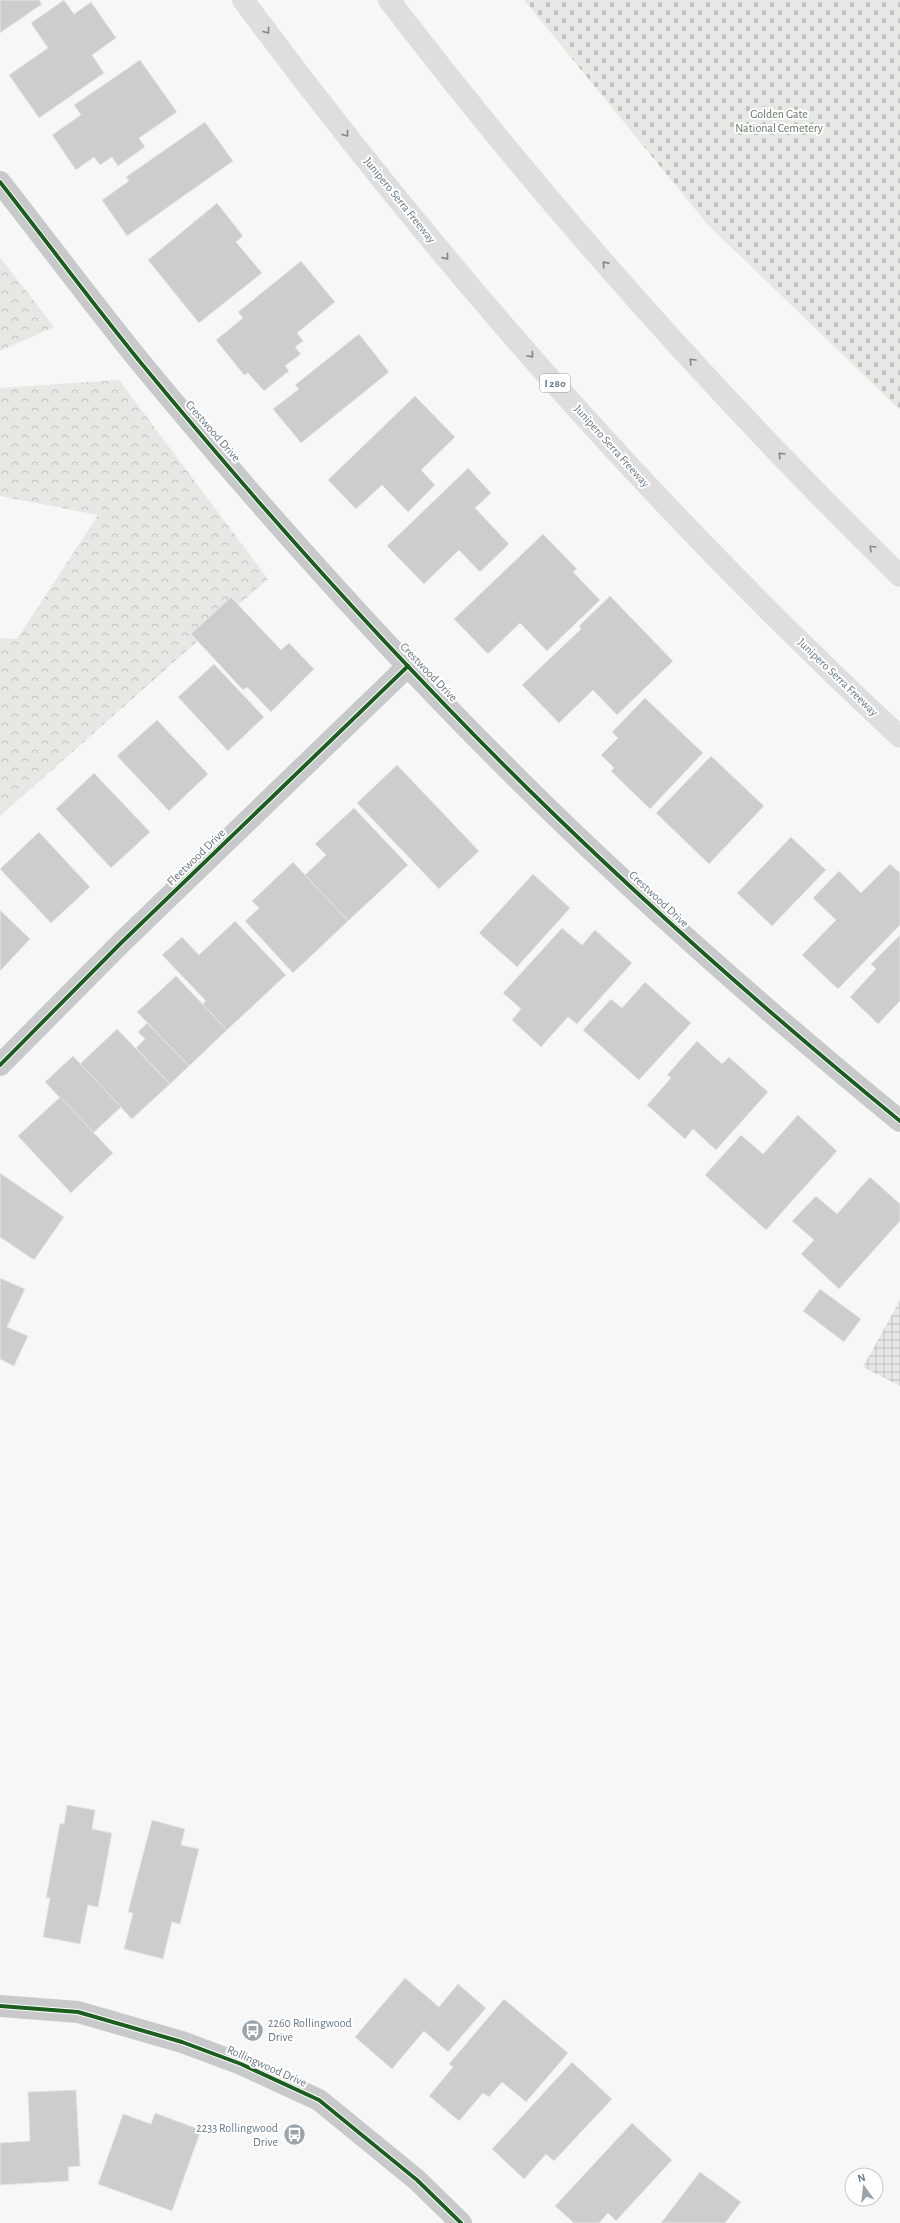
<svg xmlns="http://www.w3.org/2000/svg" width="900" height="2223" font-family="'Alegreya Sans',sans-serif">
<defs>
<pattern id="industrial-grid" width="8" height="8" patternUnits="userSpaceOnUse"><rect width="8" height="8" fill="#e6e7e8"/><path d="M0 4h8M4 0v8" fill="none" stroke="#bec0c2"/></pattern>
<pattern id="forest-crowns" width="20" height="18" patternUnits="userSpaceOnUse"><rect width="20" height="18" fill="#e6e8e4"/><path d="M2 6a3 3 0 1 1 6 0M12 15a3 3 0 1 1 6 0" fill="none" stroke="#bec1be"/></pattern>
<pattern id="cemetery-stones" width="16" height="16" patternUnits="userSpaceOnUse"><rect width="16" height="16" fill="#e6e8e4"/><path d="M2 7V4a2 2 0 0 1 4 0v3zM10 15v-3a2 2 0 0 1 4 0v3z" fill="#bec1be"/></pattern>
</defs>
<rect width="100%" height="100%" fill="#f7f7f7"/>
<polygon fill="url(#industrial-grid)" points="900,1300 900,1386 863,1367"/>
<g fill="url(#forest-crowns)">
<polygon points="0,257 54,327 0,351"/>
<polygon points="119,380 268,579 0,816 0,638 17,639 98,515 0,496 0,388"/>
</g>
<polygon fill="url(#cemetery-stones)" points="524,0 900,0 900,410 708,225"/>
<g fill="#cccece" stroke="#e6e6e6">
<polygon points="0,0 39,0 42,4 0,33"/>
<polygon points="64,0 74,14 91,2 116,38 92,55 104,73 39,118 9,75 48,48 31,23"/>
<polygon points="140,60 177,112 139,138 145,147 118,166 112,157 100,165 94,157 76,170 52,135 81,115 74,105"/>
<polygon points="205,122 233,161 127,236 102,200 129,181 126,177"/>
<polygon points="217,203 243,236 236,242 262,273 199,323 148,260"/>
<polygon points="301,261 335,302 297,333 303,341 295,347 301,354 285,366 289,371 264,391 248,373 244,375 216,340 243,318 238,312"/>
<polygon points="359,334 389,372 301,443 273,409 299,389 295,385"/>
<polygon points="415,396 455,437 421,470 435,485 408,512 382,485 356,509 328,480"/>
<polygon points="468,468 491,493 475,508 509,544 480,572 459,550 424,584 387,546"/>
<polygon points="543,534 577,569 573,572 600,600 547,651 520,623 488,654 454,619"/>
<polygon points="610,596 673,661 617,715 593,690 559,723 522,685 581,629 579,626"/>
<polygon points="231,597 281,650 289,643 314,669 271,712 247,687 243,690 191,634"/>
<polygon points="214,664 264,717 228,751 178,697"/>
<polygon points="645,698 703,753 650,809 611,771 614,768 601,755 618,738 612,732"/>
<polygon points="157,720 208,774 169,811 117,756"/>
<polygon points="711,756 764,806 709,864 656,813"/>
<polygon points="397,765 479,851 439,889 357,803"/>
<polygon points="94,773 150,832 111,868 56,809"/>
<polygon points="354,808 408,865 348,921 305,875 326,855 315,844"/>
<polygon points="39,832 90,887 51,923 0,869"/>
<polygon points="791,837 826,870 772,926 737,893"/>
<polygon points="293,862 348,921 293,973 245,921 259,908 252,901"/>
<polygon points="890,864 900,873 900,925 838,989 802,955 836,920 813,898 839,871 861,893"/>
<polygon points="533,874 570,908 517,967 479,933"/>
<polygon points="0,910 30,939 0,971"/>
<polygon points="235,921 286,975 227,1030 202,1004 206,1001 162,955 182,937 199,955"/>
<polygon points="562,928 582,945 595,930 632,963 577,1024 568,1017 541,1047 512,1020 521,1009 503,993"/>
<polygon points="900,935 900,1001 878,1024 850,997 876,969 871,964"/>
<polygon points="176,976 227,1030 189,1066 137,1012"/>
<polygon points="645,982 691,1023 639,1080 583,1030 611,999 622,1008"/>
<polygon points="147,1023 189,1066 170,1084 136,1048 145,1039 138,1032"/>
<polygon points="117,1029 170,1084 132,1119 80,1064"/>
<polygon points="697,1041 722,1064 729,1057 768,1092 716,1150 693,1129 685,1139 647,1105 671,1078 667,1075"/>
<polygon points="73,1056 121,1107 93,1133 45,1082"/>
<polygon points="60,1097 113,1153 71,1193 18,1136"/>
<polygon points="798,1115 837,1151 766,1230 705,1175 741,1135 763,1154"/>
<polygon points="0,1173 64,1217 34,1260 0,1237"/>
<polygon points="870,1177 900,1204 900,1221 839,1289 801,1254 814,1240 792,1221 816,1196 837,1214"/>
<polygon points="0,1278 25,1289 7,1327 28,1336 14,1366 0,1359"/>
<polygon points="820,1289 861,1319 844,1342 803,1311"/>
<polygon points="67,1805 95,1810 92,1829 112,1833 98,1907 88,1905 80,1944 43,1937 50,1898 46,1898 60,1823 64,1824"/>
<polygon points="152,1820 185,1829 181,1845 199,1849 180,1924 172,1922 163,1959 124,1949 133,1913 128,1912"/>
<polygon points="405,1978 439,2007 458,1984 486,2008 448,2052 424,2031 392,2069 355,2037"/>
<polygon points="504,1999 568,2053 526,2102 502,2082 489,2097 483,2093 459,2121 429,2096 453,2067 449,2064"/>
<polygon points="572,2062 612,2099 554,2161 546,2154 524,2179 492,2149"/>
<polygon points="76,2090 80,2166 68,2167 69,2181 0,2185 0,2143 30,2141 28,2092"/>
<polygon points="155,2113 201,2130 172,2211 98,2184 123,2114 151,2124"/>
<polygon points="632,2123 672,2160 616,2221 608,2213 599,2223 574,2223 555,2206"/>
<polygon points="700,2172 741,2202 725,2223 661,2223"/>
</g>
<g fill="none" stroke-linecap="round" stroke-linejoin="round">
<g stroke="#c8c9ca" stroke-width="22">
<polyline points="0,1065 122,942 408,666"/>
<polyline points="0,2006 78,2012 182,2042 241,2064 319,2100 417,2180 461,2223"/>
</g>
<path stroke="#c8c9ca" stroke-width="22" d="M 0,182 C 47,242 93,304 141,363 C 263,511 392,655 529,790 C 647,906 772,1016 900,1121"/>
<g stroke="#dedede" stroke-width="22">
<path d="M 243,0 C 439,264 659,513 900,737"/>
<path d="M 389,0 C 545,204 717,396 900,576"/>
</g>
<defs>
<g id="cycleway">
<path d="M 0,182 C 47,242 93,304 141,363 C 263,511 392,655 529,790 C 647,906 772,1016 900,1121"/>
<polyline points="0,1065 122,942 408,666"/>
<polyline points="0,2006 78,2012 182,2042 241,2064 319,2100 417,2180 461,2223"/>
</g>
</defs>
<use href="#cycleway" stroke="#fff" stroke-width="6"/>
<use href="#cycleway" stroke="#1b5e20" stroke-width="4"/>
</g>
<defs><path id="oneway-chevron" d="M-2-3.5L2.5 0L-2 3.5" fill="none" stroke-width="1.6" stroke-linecap="round" stroke-linejoin="round"/></defs>
<g stroke="#7b8792">
<use href="#oneway-chevron" transform="translate(267 31) rotate(53)"/>
<use href="#oneway-chevron" transform="translate(346 134) rotate(52)"/>
<use href="#oneway-chevron" transform="translate(446 257) rotate(51)"/>
<use href="#oneway-chevron" transform="translate(605 264) rotate(-132)"/>
<use href="#oneway-chevron" transform="translate(531 355) rotate(49)"/>
<use href="#oneway-chevron" transform="translate(692 361) rotate(-133)"/>
<use href="#oneway-chevron" transform="translate(781 455) rotate(-134)"/>
<use href="#oneway-chevron" transform="translate(872 548) rotate(-135)"/>
</g>
<defs>
<symbol id="bus-disc" viewBox="-11 -11 22 22"><circle r="9.5" fill="#9ba4ac" stroke="#fff"/><path d="M-5-6H5V4H4V6H2V4H-2V6H-4V4H-5ZM-3.5-4V0h7V-4ZM-3.5 1.2v1.5H-2V1.2ZM2 1.2v1.5H3.5V1.2Z" fill="#fff"/></symbol>
</defs>
<g fill-rule="evenodd">
<use href="#bus-disc" x="240" y="2018" width="25" height="25"/>
<use href="#bus-disc" x="282" y="2122" width="25" height="25"/>
</g>
<g text-anchor="middle" stroke-width="4" stroke-linejoin="round" paint-order="stroke">
<rect fill="#fff" stroke="#96a0a9" stroke-width="1" x="540" y="374" width="30" height="18" rx="3"/>
<g font-size="11" font-weight="bold" fill="#697884">
<text x="555" y="387">I 280</text>
</g>
<g font-size="12" fill="#677764" stroke="#fff">
<text x="779" y="118">Golden Gate<tspan x="779" dy="14">National Cemetery</tspan></text>
</g>
<g font-size="12" fill="#697884" stroke="#fff">
<text transform="translate(400 200) rotate(51)" y="4">Junipero Serra Freeway</text>
<text transform="translate(213 431) rotate(49)" y="4">Crestwood Drive</text>
<text transform="translate(612 446) rotate(48)" y="4">Junipero Serra Freeway</text>
<text transform="translate(429 672) rotate(46)" y="4">Crestwood Drive</text>
<text transform="translate(838 677) rotate(44)" y="4">Junipero Serra Freeway</text>
<text transform="translate(196 857) rotate(-44)" y="4">Fleetwood Drive</text>
<text transform="translate(659 899) rotate(43)" y="4">Crestwood Drive</text>
<text transform="translate(267 2066) rotate(24)" y="4">Rollingwood Drive</text>
</g>
<g font-size="12" fill="#697884" stroke="#fff" text-anchor="start">
<text x="268" y="2027">2260 Rollingwood<tspan x="268" dy="14">Drive</tspan></text>
<text x="278" y="2132" text-anchor="end">2233 Rollingwood<tspan x="278" dy="14">Drive</tspan></text>
</g>
</g>
<g transform="translate(864 2187) rotate(345)"><circle r="19" fill="#ffffff" stroke="#c3c9ce"/>
<path d="M0-3L7 15L0 10L-7 15Z" fill="#9ba4ac"/>
<text y="-6" font-size="11" font-weight="bold" text-anchor="middle" fill="#697884">N</text>
</g>
</svg>
